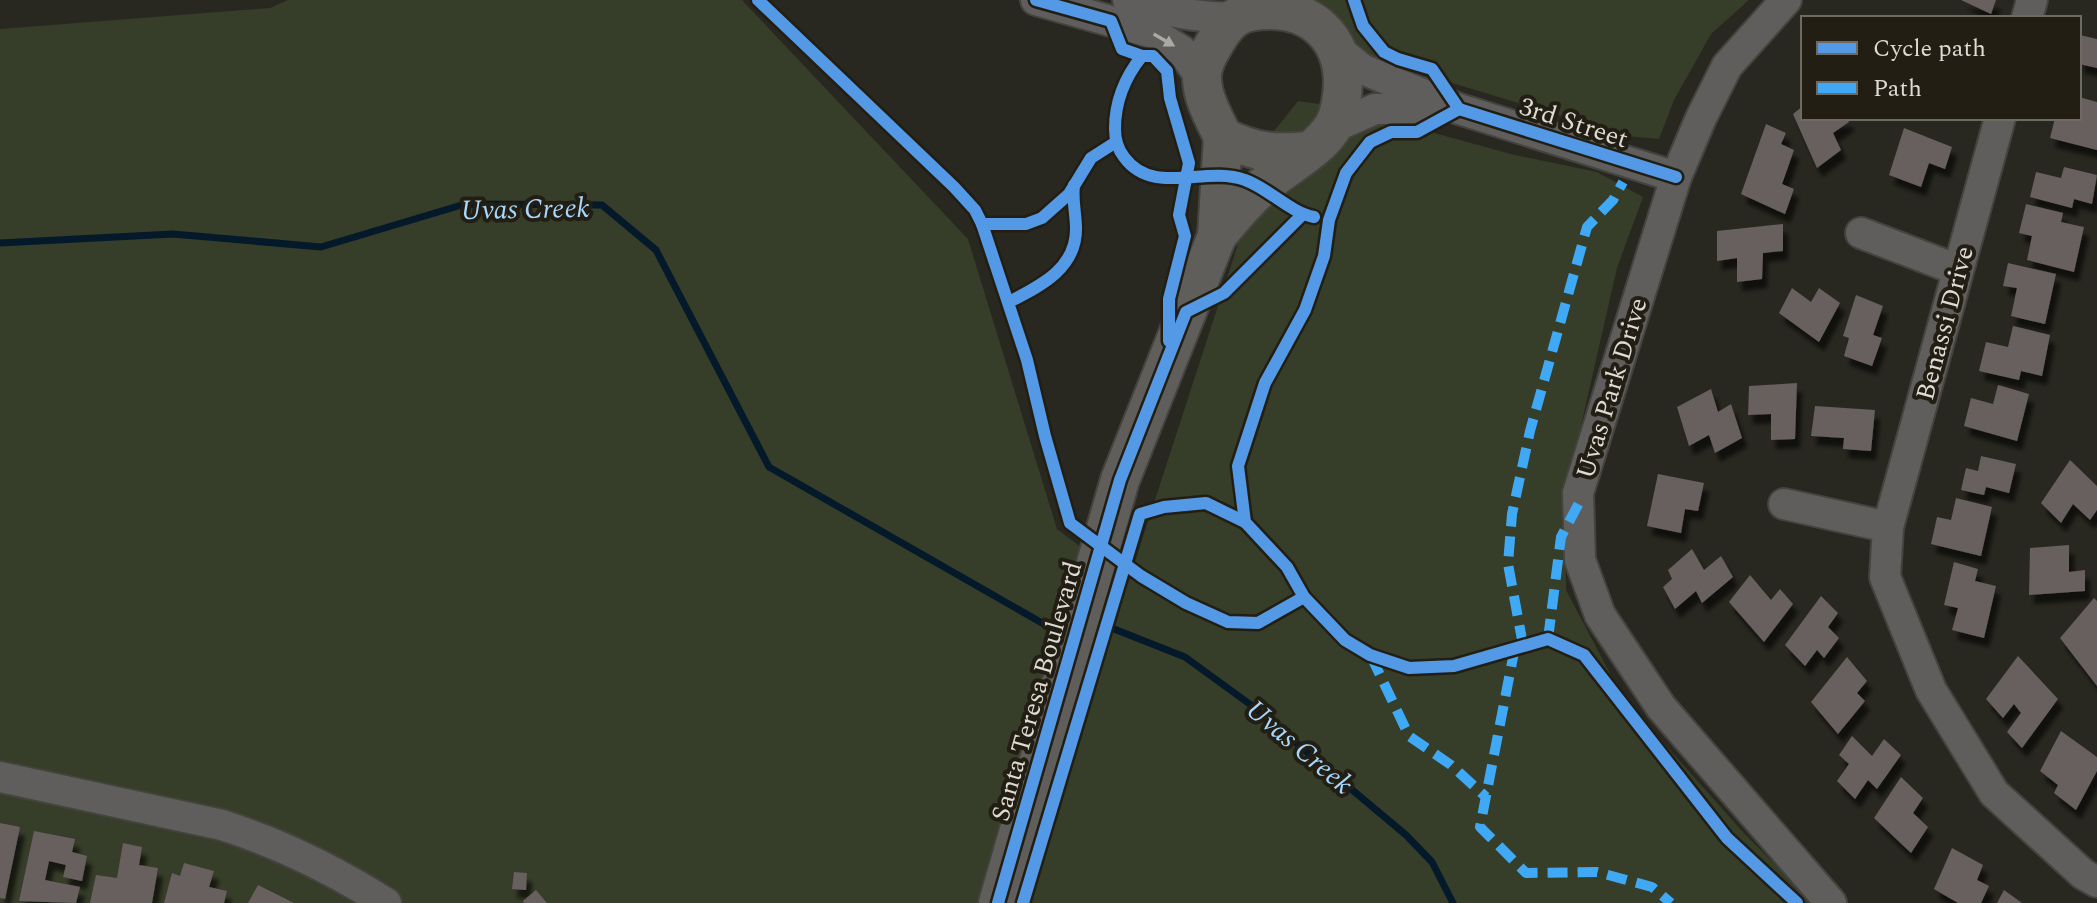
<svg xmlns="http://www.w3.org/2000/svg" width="2097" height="903" font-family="Spectral,serif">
<defs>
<filter id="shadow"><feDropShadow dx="5" dy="9" stdDeviation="2" flood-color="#0009"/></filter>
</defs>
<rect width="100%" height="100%" fill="#282720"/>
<g fill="#363d28">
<polygon points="288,0 742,0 968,239 1057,529 1128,583 1253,198 1266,141 1298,101 1335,106 1515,155 1597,172 1643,197 1617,268 1565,496 1566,590 1622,696 1742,831 1813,903 0,903 0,29 270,8"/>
<polygon points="1314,0 1749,0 1711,34 1674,100 1659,139 1628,136 1329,46 1314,26"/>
</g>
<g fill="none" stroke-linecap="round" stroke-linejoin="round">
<g stroke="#041a2a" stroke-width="7">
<polyline points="0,243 173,234 321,247 465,204 602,205 656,250 769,467 1056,631"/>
<polyline points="1114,629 1185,657 1251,705 1406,835 1432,862 1453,903"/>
</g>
</g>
<g fill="#685f5f" filter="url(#shadow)">
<polygon points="1961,0 1996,0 1991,14"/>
<polygon points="2080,35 2097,39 2097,68 2079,64"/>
<polygon points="2079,97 2097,102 2097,150 2050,138 2055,118 2079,118"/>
<polygon points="1803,106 1803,118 1848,118 1849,122 1833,133 1841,150 1817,168 1793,114"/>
<polygon points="1766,124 1786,133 1781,144 1794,150 1782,184 1794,189 1785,214 1741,194"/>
<polygon points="1904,128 1952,147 1945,169 1929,163 1921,187 1889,175"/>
<polygon points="2064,167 2097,175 2092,204 2074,199 2072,208 2030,197 2036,172 2061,178"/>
<polygon points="2026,204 2063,213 2061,222 2084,227 2074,272 2027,260 2032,236 2019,233"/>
<polygon points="1783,224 1783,251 1763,253 1762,279 1737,282 1737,258 1717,261 1717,231"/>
<polygon points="2008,263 2056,274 2045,324 2011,316 2017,288 2003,286"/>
<polygon points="1792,288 1811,302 1819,288 1840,303 1819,342 1779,313"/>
<polygon points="1856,295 1883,306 1873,335 1882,338 1872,366 1844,356 1849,338 1843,336"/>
<polygon points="2013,326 2050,335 2042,376 2021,371 2019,380 1979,371 1986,342 2008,347"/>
<polygon points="1797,383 1795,439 1771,440 1771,414 1748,415 1749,386"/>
<polygon points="1998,385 2029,394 2017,441 1964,426 1971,398 1993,404"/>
<polygon points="1711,389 1718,412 1731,404 1742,438 1715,453 1709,435 1689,446 1677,407"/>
<polygon points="1815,406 1875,410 1871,451 1843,449 1844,438 1811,436"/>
<polygon points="1981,456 2016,464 2009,493 1986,487 1984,495 1961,490 1966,468 1978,471"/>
<polygon points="2070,460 2097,486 2097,510 2090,520 2073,504 2061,523 2041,503"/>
<polygon points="1658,474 1704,483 1698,511 1685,509 1681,533 1647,526"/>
<polygon points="1956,498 1992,507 1981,556 1931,544 1937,517 1951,520"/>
<polygon points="2069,545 2069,572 2085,570 2085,591 2029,595 2030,548"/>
<polygon points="1692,549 1704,570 1721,556 1733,577 1702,603 1696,591 1675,609 1663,587 1672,579 1668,570"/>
<polygon points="1954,562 1978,569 1975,581 1996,586 1984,638 1952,630 1958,608 1944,605"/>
<polygon points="1750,575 1771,600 1780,589 1793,604 1764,642 1729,602"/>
<polygon points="1821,596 1838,613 1828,627 1839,638 1824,658 1817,650 1805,666 1785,645"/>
<polygon points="2094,598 2097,601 2097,686 2060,638"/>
<polygon points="2018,656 2058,699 2022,748 2007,732 2021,713 2014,704 2003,718 1986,699"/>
<polygon points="1847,657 1867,681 1857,693 1865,701 1838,734 1811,702"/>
<polygon points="2061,731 2097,757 2097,771 2076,810 2054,793 2058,785 2040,771"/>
<polygon points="1852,736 1872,756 1884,739 1901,755 1877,789 1868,780 1855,799 1837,781 1849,764 1839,755"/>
<polygon points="1901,777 1923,798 1913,813 1928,827 1911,853 1874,818"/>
<polygon points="0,823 20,827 5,899 0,898"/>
<polygon points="34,831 75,839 72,852 87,856 82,881 63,877 66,865 49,861 45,880 80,887 76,903 19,901"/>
<polygon points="123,843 142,847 139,865 158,868 152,903 90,903 96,875 117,878"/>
<polygon points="1952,848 1983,865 1977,880 1989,886 1981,903 1958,903 1934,889"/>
<polygon points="184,863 214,871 209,887 227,891 224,903 164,903 172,873 180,876"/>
<polygon points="514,872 527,873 526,890 512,889"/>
<polygon points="258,885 294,903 248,903"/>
<polygon points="536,890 547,903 524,903 523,901"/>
<polygon points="2004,890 2022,903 1997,903"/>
</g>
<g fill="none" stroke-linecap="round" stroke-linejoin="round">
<defs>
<g id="minor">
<polyline points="1036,0 1153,33 1182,51 1202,79"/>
<path d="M 1128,0 C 1163,11 1197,18 1235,18"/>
<polyline points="1786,0 1727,66 1701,118 1676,177 1578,493 1580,560 1600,615 1661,707 1831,903"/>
<polyline points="2027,18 2032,0"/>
<polyline points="1337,49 1362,69 1459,109 1676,177"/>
<polyline points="2000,118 1888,527 1885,577 1931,690 1994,793 2083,874 2097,882"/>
<polyline points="1334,127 1375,109 1441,108"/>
<polyline points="1861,233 1958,270"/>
<polyline points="1784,504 1888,527"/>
<path d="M 0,777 L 222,825 C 281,844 334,870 386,903"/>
</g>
<g id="major">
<polyline points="1217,236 1223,137"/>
<path d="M 998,903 L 1120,480 L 1217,236 C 1233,217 1248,198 1267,183 C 1288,165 1317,151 1332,128 C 1340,117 1343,94 1343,81 C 1342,38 1313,10 1270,10 C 1259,10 1245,11 1235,18 C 1226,24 1218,37 1213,46 C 1207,56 1201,69 1202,80 C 1203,100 1215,120 1223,137 C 1256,153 1273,154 1309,151"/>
</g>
</defs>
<use href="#minor" stroke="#44433e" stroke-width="34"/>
<use href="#major" stroke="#44433e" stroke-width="42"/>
<use href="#minor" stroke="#5f5e5c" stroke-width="30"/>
<use href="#major" stroke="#605e5a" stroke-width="38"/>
<g stroke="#3fa9f5" stroke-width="10" stroke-dasharray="20 10" stroke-linecap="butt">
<polyline points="1548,639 1561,537 1579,503"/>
<polyline points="1523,645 1508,564 1512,514 1530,431 1587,227 1613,200 1623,182"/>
<polyline points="1515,647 1480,827 1526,873 1597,872 1652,887 1671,903"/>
<polyline points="1371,656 1409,736 1451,765 1486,797"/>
</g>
<defs>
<g id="cycleway">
<polyline points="758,0 954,187 975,210 982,224 1026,224 1042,218 1069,194 1091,158 1116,142"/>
<polyline points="1036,0 1111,21 1122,49 1142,56 1153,56 1167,71 1170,98 1189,163 1179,215 1185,236 1169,299 1169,341"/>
<polyline points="1354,0 1363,26 1384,52 1398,59 1432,69 1459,109"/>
<path d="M 1142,56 C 1125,77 1115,101 1115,129 C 1115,140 1117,148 1124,157 C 1153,197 1205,165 1245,180 C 1268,188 1291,213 1314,217"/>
<polyline points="1459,109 1417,132 1391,132 1370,142 1346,173 1329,220 1324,256 1305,310 1265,383 1238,466 1245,522 1287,567 1304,597 1345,640 1370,655 1409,668 1454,666 1548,639 1584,655 1727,838 1797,903"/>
<polyline points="1459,109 1676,177"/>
<polyline points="982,224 1027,360 1045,436 1070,523 1141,576 1186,603 1228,622 1258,623 1304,597"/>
<path d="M 1009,302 C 1040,286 1076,269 1076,229 C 1076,213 1072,201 1074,185"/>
<polyline points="998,903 1120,480 1186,312 1224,293 1302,215"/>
<polyline points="1023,903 1140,514 1164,507 1206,503 1245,522"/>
</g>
</defs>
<use href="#cycleway" stroke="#221e14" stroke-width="17"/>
<use href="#cycleway" stroke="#5399e6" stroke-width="12"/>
</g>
<defs><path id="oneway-solid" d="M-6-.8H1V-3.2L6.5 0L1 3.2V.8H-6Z" transform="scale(2)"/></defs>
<use fill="#aba9a4" href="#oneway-solid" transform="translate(1164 40) rotate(30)"/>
<g text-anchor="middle" stroke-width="8" stroke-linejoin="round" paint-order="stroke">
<g font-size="26" fill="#dedbd4" stroke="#221e14">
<text transform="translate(1574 122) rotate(18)" y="9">3rd Street</text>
<text transform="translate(1944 323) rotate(-75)" y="9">Benassi Drive</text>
<text transform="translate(1611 388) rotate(-73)" y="9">Uvas Park Drive</text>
<text transform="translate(1036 691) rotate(-74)" y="9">Santa Teresa Boulevard</text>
</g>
<g font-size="28" font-style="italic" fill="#a7d7fc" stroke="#221e14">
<text transform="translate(525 208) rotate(-1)" y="10">Uvas Creek</text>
<text transform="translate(1300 746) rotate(40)" y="10">Uvas Creek</text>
</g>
</g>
<rect x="1801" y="16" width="280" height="104" fill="#221e14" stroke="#6d6a61" stroke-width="2"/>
<rect x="1817" y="42" width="40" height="12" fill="#5399e6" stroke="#6d6a61" stroke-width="2"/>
<text x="1873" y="56" font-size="24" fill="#dedbd4">Cycle path</text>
<rect x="1817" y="82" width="40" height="12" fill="#3fa9f5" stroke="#6d6a61" stroke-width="2"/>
<text x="1873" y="96" font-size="24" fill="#dedbd4">Path</text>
</svg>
